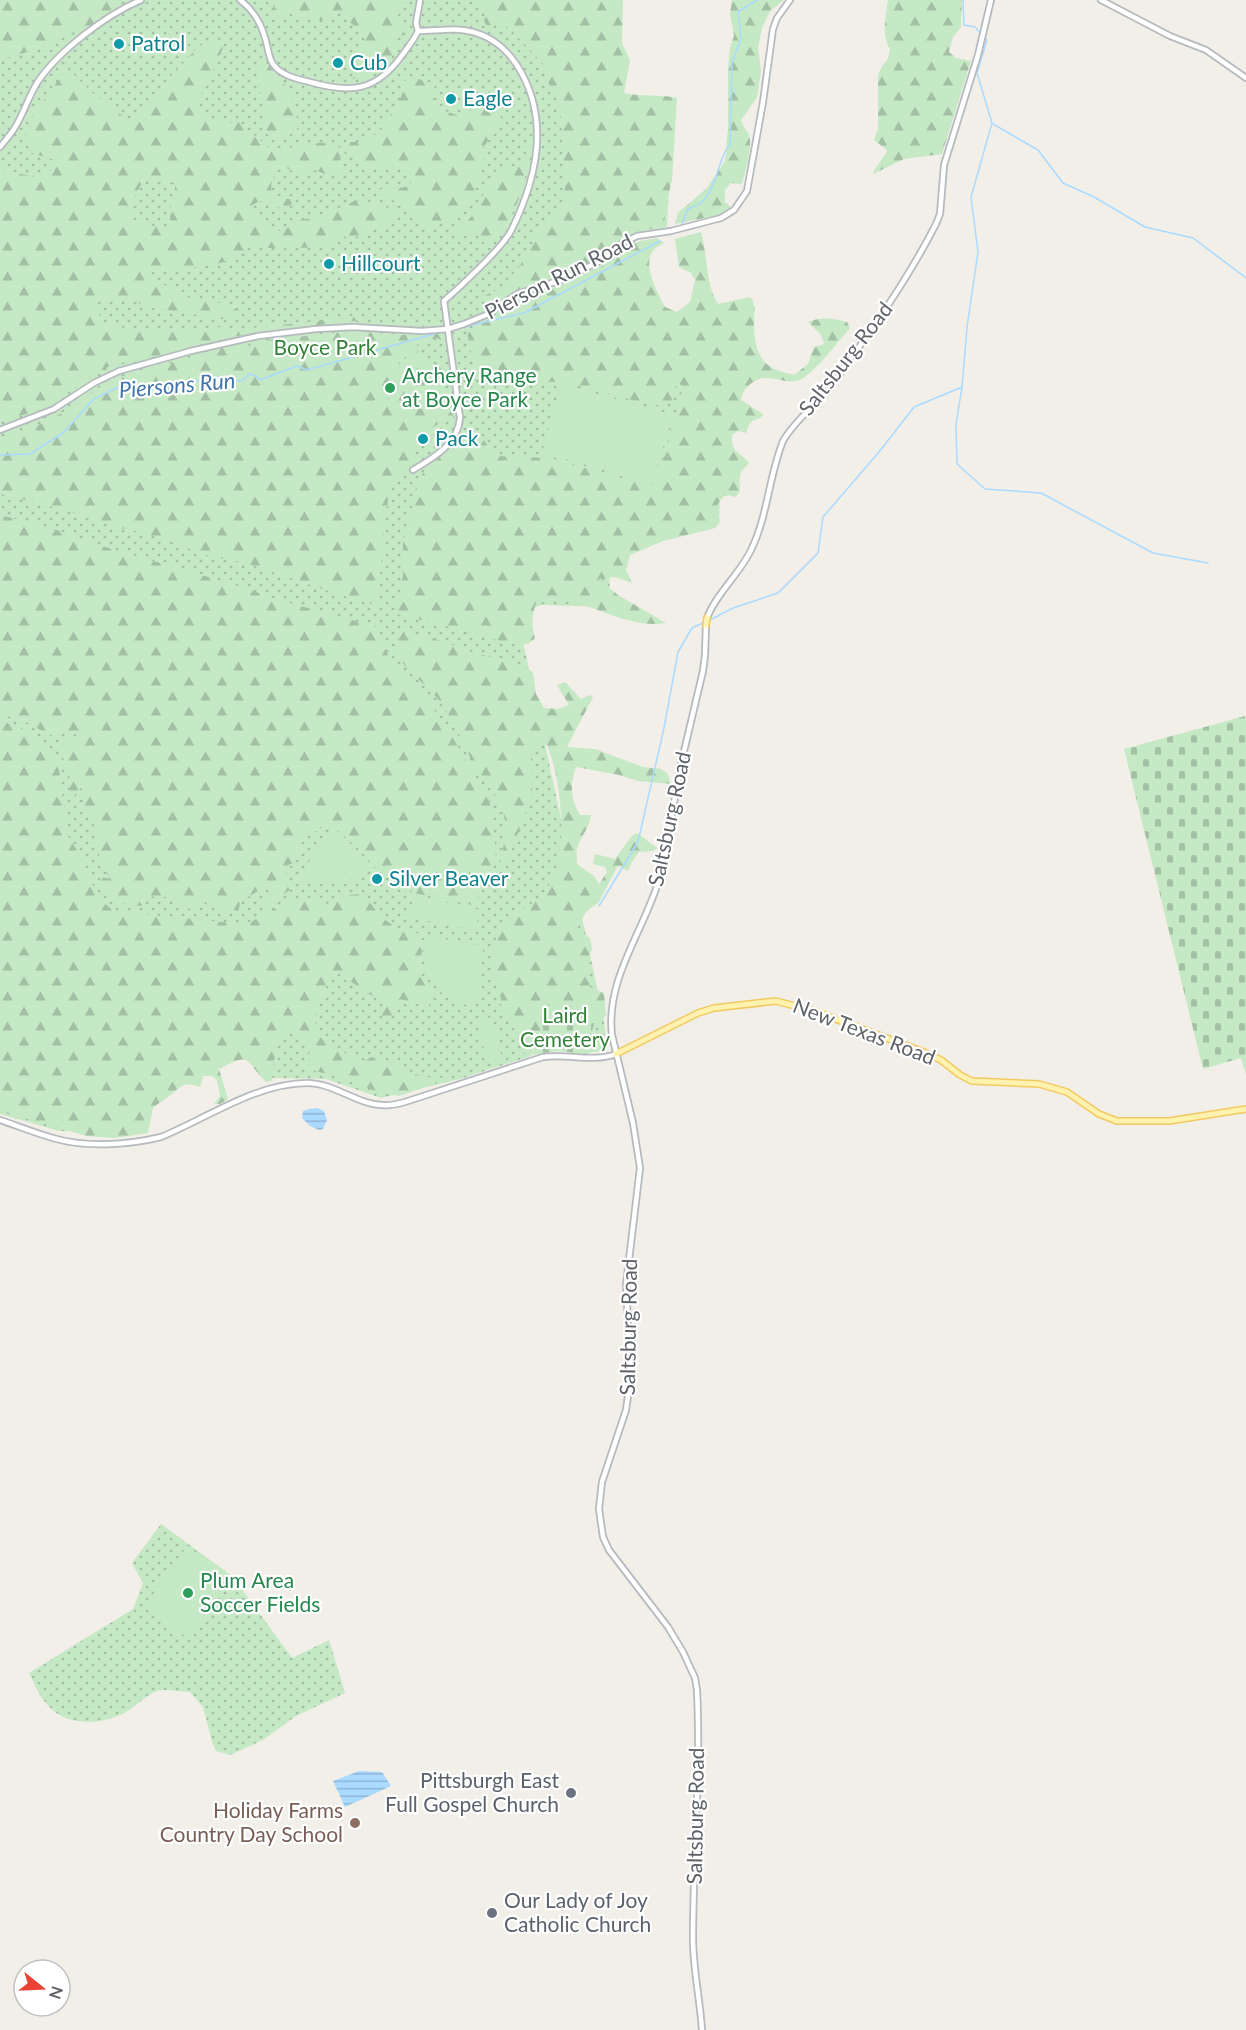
<svg xmlns="http://www.w3.org/2000/svg" width="1246" height="2030" font-family="Lato,sans-serif">
<defs>
<pattern id="green-dots" width="8" height="8" patternUnits="userSpaceOnUse" patternTransform="scale(1.5)"><rect width="8" height="8" fill="#c5e8c5"/><path d="M2 2h.1M6 6h.1" fill="none" stroke="#a3c0a4" stroke-width="1.8" stroke-linecap="round"/></pattern>
<pattern id="forest-firs" width="22" height="20" patternUnits="userSpaceOnUse" patternTransform="scale(1.5)"><rect width="22" height="20" fill="#c5e8c5"/><path d="M5 1l3.5 6h-7zM16 11l3.5 6h-7z" fill="#a3c0a4"/></pattern>
<pattern id="cemetery-stones" width="16" height="16" patternUnits="userSpaceOnUse" patternTransform="scale(1.5)"><rect width="16" height="16" fill="#c5e8c5"/><path d="M2 7V4a2 2 0 0 1 4 0v3zM10 15v-3a2 2 0 0 1 4 0v3z" fill="#a3c0a4"/></pattern>
<pattern id="water-rules" width="6" height="5" patternUnits="userSpaceOnUse" patternTransform="scale(1.5)"><rect width="6" height="5" fill="#aadaff"/><path d="M0 2.5h6" fill="none" stroke="#8eb4d2"/></pattern>
</defs>
<rect width="100%" height="100%" fill="#f1efe8"/>
<g fill="url(#green-dots)">
<polygon points="0,0 623,0 599,108 673,104 667,227 630,234 636,242 666,321 755,306 751,355 719,458 743,463 736,494 720,497 719,518 609,552 610,607 542,605 517,613 604,1020 607,1049 585,1054 596,1014 550,1001 531,1056 460,1079 381,1098 326,1079 266,1078 246,1048 150,1099 142,1130 59,1131 0,1114"/>
<path d="M 161,1524 L 232,1576 L 292,1658 L 329,1640 L 345,1693 L 296,1716 L 263,1740 L 230,1755 L 216,1751 L 213,1745 L 203,1707 L 190,1692 C 180,1692 166,1688 157,1691 C 145,1696 137,1705 126,1712 C 101,1726 63,1727 45,1702 C 38,1694 34,1682 29,1673 L 133,1609 L 143,1583 L 132,1563 Z"/>
</g>
<g fill="url(#forest-firs)" fill-rule="evenodd">
<polygon points="0,0 121,0 119,5 83,32 63,37 44,47 0,60"/>
<path d="M 274,0 L 402,0 L 400,1 L 398,16 L 401,25 L 408,23 L 411,29 L 407,34 L 394,38 C 396,57 388,69 371,75 C 364,77 359,80 352,78 L 359,47 L 366,39 L 339,10 C 333,13 327,19 320,20 C 311,20 310,16 298,19 L 290,13 L 286,14 L 283,18 L 278,16 L 273,6 Z"/>
<path d="M 469,0 L 623,0 L 622,43 L 630,60 L 624,93 C 641,97 659,94 677,98 L 672,180 L 665,211 L 664,229 L 645,229 L 586,265 L 567,274 L 515,292 L 491,306 L 483,301 L 486,295 L 500,288 L 519,267 L 532,247 L 536,232 L 553,218 L 560,208 L 564,194 L 566,176 L 562,155 L 562,129 L 560,112 L 555,95 L 547,80 L 549,73 L 547,68 L 512,31 L 498,21 L 491,25 L 486,25 L 484,20 L 486,12 Z"/>
<path d="M 732,0 L 784,0 L 770,11 L 762,28 L 758,48 L 761,71 L 757,97 L 741,120 C 743,126 745,128 748,133 C 754,142 745,173 742,184 L 731,183 L 725,190 L 725,202 L 731,207 L 719,215 L 675,224 L 678,213 L 707,188 L 725,161 L 728,128 L 728,69 L 730,47 L 734,36 L 730,14 Z"/>
<path d="M 888,0 L 962,0 L 961,27 L 953,37 L 949,52 L 956,58 L 971,61 L 942,154 L 904,159 L 873,174 C 876,164 884,160 887,150 L 874,140 L 878,129 L 878,75 L 882,66 L 888,59 L 890,49 C 881,35 886,15 888,0 Z"/>
<path d="M 215,39 L 225,41 C 219,63 205,82 197,104 L 204,116 L 224,123 L 238,122 L 264,143 L 270,150 C 289,150 311,141 328,143 C 337,143 343,150 347,156 L 338,158 L 342,172 C 335,181 324,173 315,170 L 309,174 L 300,174 L 281,166 C 271,177 270,185 272,199 L 293,199 L 291,205 L 283,209 L 260,201 L 252,205 L 251,216 L 264,218 L 273,231 L 282,231 L 301,220 L 322,216 L 356,200 L 379,204 L 392,210 L 397,215 L 393,224 L 383,227 L 371,225 L 366,236 C 358,237 350,236 342,237 C 336,238 334,242 329,244 C 314,249 263,250 248,245 C 238,270 171,268 148,273 L 180,296 L 221,303 L 245,313 L 229,320 L 148,307 L 134,301 L 98,301 L 100,323 L 144,332 L 222,327 L 243,329 L 365,316 L 363,320 L 266,331 L 226,338 L 141,360 L 113,364 L 91,377 L 46,408 L 0,422 L 0,167 L 2,170 L 40,178 L 50,171 L 55,160 L 32,153 L 26,136 L 33,115 L 67,68 L 95,95 L 115,111 L 134,122 L 155,93 L 199,46 ZM 144,180 L 168,182 L 175,185 L 175,196 L 168,213 L 176,229 L 133,223 C 126,212 137,190 144,180 Z"/>
<path d="M 264,61 C 285,80 299,102 297,131 L 275,141 L 267,134 L 256,65 Z"/>
<path d="M 419,79 L 435,85 L 432,102 L 439,109 L 463,117 L 476,106 L 491,102 L 500,107 L 501,122 L 483,148 L 484,158 L 479,180 L 468,207 L 455,218 L 427,229 L 402,205 L 379,193 L 379,190 C 390,185 404,193 412,181 L 409,168 C 386,161 375,179 356,158 C 350,153 349,149 347,142 L 356,142 L 368,140 L 382,129 L 401,97 L 402,81 Z"/>
<path d="M 529,145 L 533,146 L 521,194 L 502,236 L 497,235 L 491,242 L 485,244 L 477,233 L 458,232 L 459,226 C 463,223 468,221 471,217 C 482,207 482,194 488,181 C 491,176 496,171 501,166 L 512,168 L 521,166 Z"/>
<path d="M 701,232 C 708,256 705,284 718,304 L 750,297 L 753,301 C 755,323 750,354 771,367 C 777,371 787,373 794,375 L 808,364 L 814,347 L 824,344 L 821,335 L 808,322 C 821,317 833,318 847,322 L 850,328 C 838,341 812,378 796,381 C 786,383 777,378 767,378 C 755,377 742,389 741,400 L 763,414 L 761,418 C 751,420 749,423 746,433 L 738,431 L 732,435 C 730,452 741,453 749,463 L 739,474 L 740,491 L 736,497 L 725,494 L 717,505 L 720,522 L 715,528 L 663,541 L 630,555 L 626,570 L 632,583 L 615,577 L 598,579 L 618,595 L 666,623 C 626,629 596,603 560,601 C 552,601 544,602 536,603 C 532,616 531,625 535,638 L 528,644 C 493,643 460,628 426,621 C 416,619 409,616 399,615 L 397,604 L 403,576 L 403,543 L 419,480 L 428,465 L 458,441 L 469,434 L 480,434 L 494,456 L 551,458 L 601,473 L 652,485 L 665,454 L 681,395 L 682,388 L 679,381 L 676,384 L 673,400 L 666,405 L 650,405 L 570,383 L 556,382 L 506,379 L 480,382 L 475,374 L 467,331 L 476,328 L 513,303 L 534,297 L 569,283 L 606,265 L 625,249 L 640,241 L 657,238 L 664,243 C 660,245 654,248 652,252 C 643,266 658,294 665,307 L 677,312 L 690,302 L 695,280 L 691,273 L 679,267 L 675,239 Z"/>
<path d="M 350,331 L 403,335 L 442,333 L 445,336 L 443,341 L 437,338 L 429,340 L 430,344 L 417,341 L 418,352 L 411,358 L 405,357 L 394,368 L 395,372 L 368,409 L 381,409 L 409,373 L 428,364 L 449,370 L 448,382 L 441,385 L 447,391 L 454,420 L 441,422 L 426,432 L 420,432 L 414,437 L 413,446 L 416,450 L 416,459 L 390,488 L 384,523 L 378,606 L 322,589 L 246,563 L 209,556 L 138,531 C 123,531 108,523 93,519 C 62,509 32,501 0,494 L 0,438 L 44,423 L 74,406 L 107,382 L 227,346 L 243,343 L 252,347 L 259,341 Z"/>
<path d="M 0,515 L 51,528 L 102,546 L 242,587 L 282,601 L 377,627 L 391,663 L 430,704 L 448,730 L 489,799 L 493,816 L 496,859 L 490,878 L 473,905 L 414,893 L 392,878 L 386,877 L 371,864 L 364,854 L 336,829 L 325,826 C 306,836 299,839 296,862 L 288,865 L 284,879 L 290,890 L 267,904 L 256,906 C 262,899 271,897 277,889 C 264,884 250,896 240,903 L 238,913 L 227,913 C 220,906 208,904 198,903 L 190,909 C 172,900 166,891 144,899 L 142,906 L 111,902 L 103,891 L 100,877 L 111,879 C 99,864 96,846 96,827 C 86,816 81,808 85,792 L 81,788 L 77,791 L 72,800 C 69,791 71,780 68,771 C 64,759 51,738 76,740 L 78,736 L 67,730 L 57,737 C 45,734 37,727 26,722 C 17,718 7,718 0,711 Z"/>
<path d="M 401,631 L 446,642 L 468,651 L 514,663 L 533,672 L 536,694 L 544,708 L 558,709 L 569,705 L 557,685 L 565,682 L 581,699 L 590,695 L 593,697 L 567,747 L 595,749 L 643,767 L 661,769 L 667,773 L 671,784 L 638,781 L 619,775 L 576,767 C 570,784 570,799 580,815 L 591,815 C 590,828 580,836 577,849 C 576,853 577,860 577,864 L 594,876 L 599,884 L 607,872 L 605,867 L 593,864 L 595,854 L 615,859 L 631,837 L 636,833 C 645,837 649,844 658,848 L 653,851 L 639,852 L 631,863 L 628,871 L 619,866 L 617,867 L 599,902 L 586,912 L 577,929 L 590,938 L 592,949 L 587,961 L 590,987 L 604,993 L 606,1016 L 597,1023 L 587,1023 L 551,1001 L 533,1050 L 527,1055 L 523,1052 L 512,1023 L 501,1006 C 503,997 497,991 495,982 C 490,965 495,945 498,928 C 509,918 540,900 546,890 C 570,856 562,782 547,745 L 538,742 L 532,750 L 532,796 L 509,857 L 500,872 C 500,855 507,840 505,822 C 503,801 491,791 480,774 C 464,750 456,721 437,698 C 424,681 404,671 395,650 Z"/>
<path d="M 0,720 L 20,728 L 43,744 L 58,762 L 68,836 L 79,854 L 99,899 L 114,911 L 230,923 L 251,922 L 287,902 L 319,896 L 327,904 L 346,895 L 363,894 C 385,923 391,929 428,935 L 421,939 L 422,978 L 435,994 L 428,1007 L 400,999 L 395,1005 L 391,1020 L 383,1023 L 382,1014 L 385,1004 L 339,974 L 332,975 C 323,993 315,1011 315,1031 L 323,1040 L 362,1063 L 371,1057 L 390,1062 L 422,1077 L 452,1078 L 399,1096 L 381,1093 L 335,1076 L 308,1069 L 310,1044 L 300,1036 L 291,1033 C 272,1044 275,1061 272,1081 L 266,1082 C 244,1060 253,1051 219,1069 L 228,1099 L 220,1104 L 214,1104 L 220,1096 L 217,1080 L 212,1076 L 203,1076 L 200,1087 C 187,1082 183,1084 173,1093 C 167,1099 159,1102 153,1108 L 148,1133 L 115,1138 L 87,1136 L 0,1111 Z"/>
</g>
<g fill="url(#cemetery-stones)">
<polygon points="1245,716 1246,721 1246,1074 1241,1058 1203,1069 1124,749"/>
<polygon points="550,1000 597,1014 585,1054 557,1051 532,1055"/>
</g>
<g fill="#c5e8c5">
<path d="M 418,352 L 428,364 C 422,367 414,369 409,373 C 398,381 382,406 379,419 L 371,415 L 368,409 L 395,372 Z"/>
<polygon points="562,384 673,415 652,484 542,452"/>
<polygon points="328,832 351,844 371,866 345,884 295,883"/>
<polygon points="414,895 480,910 475,931 409,917"/>
<path d="M 425,936 L 481,945 L 483,948 L 479,1002 C 454,1014 428,984 424,961 C 422,953 424,944 425,936 Z"/>
<polygon points="492,1017 502,1058 487,1062 477,1020"/>
<polygon points="187,1546 232,1578 189,1639 144,1607"/>
</g>
<g fill="url(#water-rules)">
<polygon points="309,1109 317,1108 324,1111 327,1120 323,1129 319,1130 310,1126 302,1118 303,1111"/>
<polygon points="359,1771 382,1772 391,1786 345,1807 333,1781"/>
</g>
<g fill="none" stroke-linecap="round" stroke-linejoin="round">
<g stroke="#aadaff" stroke-width="1.5">
<polyline points="963,0 964,25 975,27 981,34"/>
<polyline points="984,37 987,40 977,73 992,123 971,197 978,252 967,327 962,387 956,424 957,464 985,489 1041,493 1153,553 1208,563"/>
<polyline points="993,124 1038,150 1063,183 1094,197 1145,227 1193,238 1246,278"/>
<path d="M 682,224 L 688,209 C 692,207 698,205 701,203 C 715,190 718,164 727,148 L 730,146 L 732,62 L 741,39 L 738,12 L 757,0"/>
<polyline points="456,329 524,313 660,241"/>
<polyline points="0,455 30,454 63,433 94,399 116,388 170,389 216,376 223,380 242,381 249,374 256,376 260,380 297,366 307,370 437,333"/>
<polyline points="710,620 733,608 778,593 818,553 823,517 879,452 914,407 962,387"/>
<polyline points="599,906 638,842 664,728 678,652 692,628 705,622"/>
</g>
<defs>
<g id="secondary">
<path d="M 240,0 C 252,9 261,23 265,38 C 268,46 268,57 273,64 C 281,76 298,79 310,82 C 352,94 377,91 403,54 C 408,47 414,40 418,31 L 416,23 L 420,0"/>
<polyline points="1101,0 1170,36 1206,50 1246,78"/>
<path d="M 0,147 C 5,141 10,135 14,129 C 23,115 28,98 37,83 C 58,51 106,15 141,0"/>
<polyline points="0,430 54,409 94,383 119,371 191,351 258,336 316,329 353,327 422,331 448,329 464,324 486,315 517,294 561,280 600,261 623,243 637,236 671,231 721,218 734,210 747,191 763,102 773,29 777,18 790,0"/>
<path d="M 413,470 C 433,458 458,444 460,418 L 444,301 C 460,287 501,249 511,231 C 525,203 538,166 537,134 C 537,94 516,43 473,32 C 455,27 437,31 418,31"/>
<path d="M 707,618 C 717,592 741,573 752,548 C 768,514 769,476 783,441 C 795,420 816,405 831,386 C 869,334 907,281 936,224 L 940,214 L 944,165 L 978,55 L 991,0"/>
<path d="M 0,1120 C 18,1126 35,1133 53,1138 C 86,1148 128,1145 161,1137 C 207,1118 257,1083 307,1083 C 334,1083 356,1104 382,1105 C 390,1106 398,1104 405,1102 L 543,1057 C 568,1053 592,1063 616,1054"/>
<path d="M 702,2030 C 700,1999 693,1969 693,1938 C 693,1856 701,1773 697,1690 L 695,1678 L 683,1652 L 668,1627 L 609,1550 L 603,1537 L 599,1509 L 602,1482 L 626,1410 L 629,1389 L 630,1360 L 626,1285 L 640,1168 L 633,1123 L 612,1035 C 605,976 648,926 662,870 L 681,764 L 703,671 L 705,655 L 706,625"/>
</g>
<g id="primary">
<polyline points="706,625 707,618"/>
<polyline points="616,1054 698,1013 714,1008 776,1001 814,1011 924,1052 941,1060 960,1075 972,1081 1039,1084 1067,1092 1099,1114 1117,1121 1169,1121 1246,1109"/>
</g>
</defs>
<use href="#secondary" stroke="#b6babf" stroke-width="8"/>
<use href="#primary" stroke="#f2c960" stroke-width="8"/>
<use href="#secondary" stroke="#fff" stroke-width="4.5"/>
<use href="#primary" stroke="#fff2af" stroke-width="5"/>
</g>
<g fill="#0f9aa8" stroke="#fff" stroke-width="2">
<circle cx="119" cy="44" r="6"/>
<circle cx="338" cy="63" r="6"/>
<circle cx="451" cy="99" r="6"/>
<circle cx="329" cy="264" r="6"/>
<circle cx="423" cy="439" r="6"/>
<circle cx="377" cy="879" r="6"/>
</g>
<g fill="#2e9e5b" stroke="#fff" stroke-width="2">
<circle cx="390" cy="388" r="6"/>
<circle cx="188" cy="1593" r="6"/>
</g>
<g fill="#6b7280" stroke="#fff" stroke-width="2">
<circle cx="571" cy="1793" r="6"/>
<circle cx="492" cy="1913" r="6"/>
</g>
<circle fill="#8d6e63" stroke="#fff" stroke-width="2" cx="355" cy="1823" r="6"/>
<g text-anchor="middle" stroke-width="4.5" stroke-linejoin="round" paint-order="stroke">
<g font-size="21" fill="#0d838f" stroke="#fff" text-anchor="start">
<text x="131" y="51">Patrol</text>
<text x="350" y="70">Cub</text>
<text x="463" y="106">Eagle</text>
<text x="341" y="271">Hillcourt</text>
<text x="435" y="446">Pack</text>
<text x="389" y="886">Silver Beaver</text>
</g>
<g font-size="21" fill="#5f6368" stroke="#fff">
<text transform="translate(559 277) rotate(-27)" y="7">Pierson Run Road</text>
<text transform="translate(846 359) rotate(-52)" y="7">Saltsburg Road</text>
<text transform="translate(670 819) rotate(-78)" y="7">Saltsburg Road</text>
<text transform="translate(864 1032) rotate(21)" y="7">New Texas Road</text>
<text transform="translate(629 1327) rotate(-89)" y="7">Saltsburg Road</text>
<text transform="translate(696 1816) rotate(-89)" y="7">Saltsburg Road</text>
</g>
<g font-size="21" fill="#348238" stroke="#fff">
<text x="325" y="355">Boyce Park</text>
<text x="565" y="1023">Laird<tspan x="565" dy="24">Cemetery</tspan></text>
</g>
<g font-size="21" fill="#27864d" stroke="#fff" text-anchor="start">
<text x="402" y="383">Archery Range<tspan x="402" dy="24">at Boyce Park</tspan></text>
<text x="200" y="1588">Plum Area<tspan x="200" dy="24">Soccer Fields</tspan></text>
</g>
<g font-size="21" fill="#5b616d" stroke="#fff" text-anchor="end">
<text x="559" y="1788">Pittsburgh East<tspan x="559" dy="24">Full Gospel Church</tspan></text>
<text x="504" y="1908" text-anchor="start">Our Lady of Joy<tspan x="504" dy="24">Catholic Church</tspan></text>
</g>
<g font-size="21" fill="#785e54" stroke="#fff" text-anchor="end">
<text x="343" y="1818">Holiday Farms<tspan x="343" dy="24">Country Day School</tspan></text>
</g>
<g font-size="22" font-style="italic" fill="#4174aa" stroke="#fff">
<text transform="translate(177 385) rotate(-5)" y="8">Piersons Run</text>
</g>
</g>
<g transform="translate(42 1988) rotate(108)"><circle r="28" fill="#ffffff" stroke="#bfc1c3" stroke-width="1.5"/>
<path d="M0-4.5L10 22L0 15L-10 22Z" fill="#ea4335"/>
<text y="-9" font-size="16" font-weight="bold" text-anchor="middle" fill="#5f6368">N</text>
</g>
</svg>
